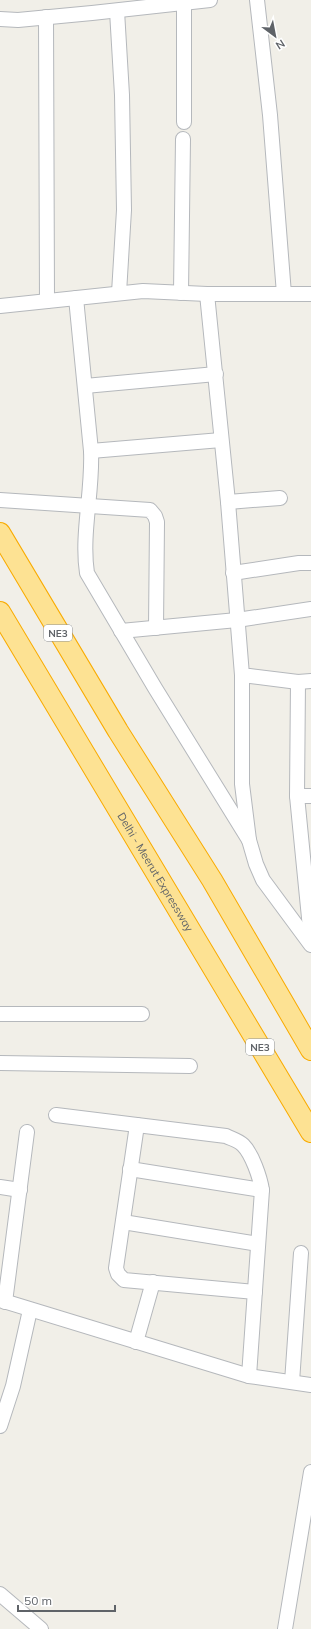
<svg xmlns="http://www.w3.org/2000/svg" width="311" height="1629" font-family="Mulish,sans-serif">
<rect width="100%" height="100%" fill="#f1efe8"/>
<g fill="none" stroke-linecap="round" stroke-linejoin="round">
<defs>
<g id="minor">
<polyline points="257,0 270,115 284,294"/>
<polyline points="184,3 184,122"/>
<polyline points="117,11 122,95 124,210 119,293"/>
<polyline points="46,17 47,301"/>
<polyline points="0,19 18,20 92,13 210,0"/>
<polyline points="181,293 183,139"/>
<polyline points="207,294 228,502 242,675 298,682 311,681"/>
<path d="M 76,298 L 91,451 C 93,490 81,535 87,573 L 155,688 L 249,840"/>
<polyline points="0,306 143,291 207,294 311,294"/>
<polyline points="85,386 216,374"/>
<polyline points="91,451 221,440"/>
<polyline points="0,500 150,510 155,516 157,522 156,628"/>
<polyline points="228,502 280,498"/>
<polyline points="233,573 299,563 311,563"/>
<polyline points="121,631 237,620 311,609"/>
<polyline points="242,675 242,784 249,840 256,864 263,880 311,945"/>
<polyline points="298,682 297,796 311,938"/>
<polyline points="297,796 311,796"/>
<polyline points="0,1014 142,1014"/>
<polyline points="0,1063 190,1066"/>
<path d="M 56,1115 L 226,1136 C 232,1139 238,1140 243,1145 C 252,1154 260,1177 262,1190 L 249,1376"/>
<polyline points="137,1125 116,1268 118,1274 124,1280 255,1292"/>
<polyline points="130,1169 262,1190"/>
<polyline points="0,1187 20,1190"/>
<polyline points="123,1222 258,1244"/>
<polyline points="0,1300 249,1376 311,1385"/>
<polyline points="5,1302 27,1132"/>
<polyline points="136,1342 153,1282"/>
<polyline points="292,1382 301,1253"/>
<polyline points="0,1426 13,1386 30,1310"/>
<polyline points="0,1594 41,1629"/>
<polyline points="285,1629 311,1472"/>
</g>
<g id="highway">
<polyline points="0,533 118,731 212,880 311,1050"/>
<path id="s1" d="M 0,612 L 311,1132"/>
</g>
</defs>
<use href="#minor" stroke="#b5b8bc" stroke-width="16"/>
<use href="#highway" stroke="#f9ab00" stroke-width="22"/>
<use href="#minor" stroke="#fff" stroke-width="14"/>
<use href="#highway" stroke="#fde293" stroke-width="20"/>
</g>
<g text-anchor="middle" stroke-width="4" stroke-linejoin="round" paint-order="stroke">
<g fill="#fff" stroke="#8f9295" stroke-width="1">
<rect x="44" y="625" width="28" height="16" rx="3"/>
<rect x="246" y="1039" width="28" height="16" rx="3"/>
</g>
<g font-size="10" font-weight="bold" fill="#5f6368">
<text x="58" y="637">NE3</text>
<text x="260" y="1051">NE3</text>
</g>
<g font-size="11" fill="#5f6368" stroke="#fff">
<text dy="4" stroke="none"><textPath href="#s1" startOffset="303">Delhi - Meerut Expressway</textPath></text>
</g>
</g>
<g transform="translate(275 36) rotate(148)" stroke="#ffffff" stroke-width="3" paint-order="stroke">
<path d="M0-3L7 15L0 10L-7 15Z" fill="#5f6368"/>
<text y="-6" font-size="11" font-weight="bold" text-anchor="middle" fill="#5f6368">N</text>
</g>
<path d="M18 1605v6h97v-6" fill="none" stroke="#5f6368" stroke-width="2"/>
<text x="24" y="1605" font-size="12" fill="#5f6368" stroke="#ffffff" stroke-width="3" paint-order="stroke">50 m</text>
</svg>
